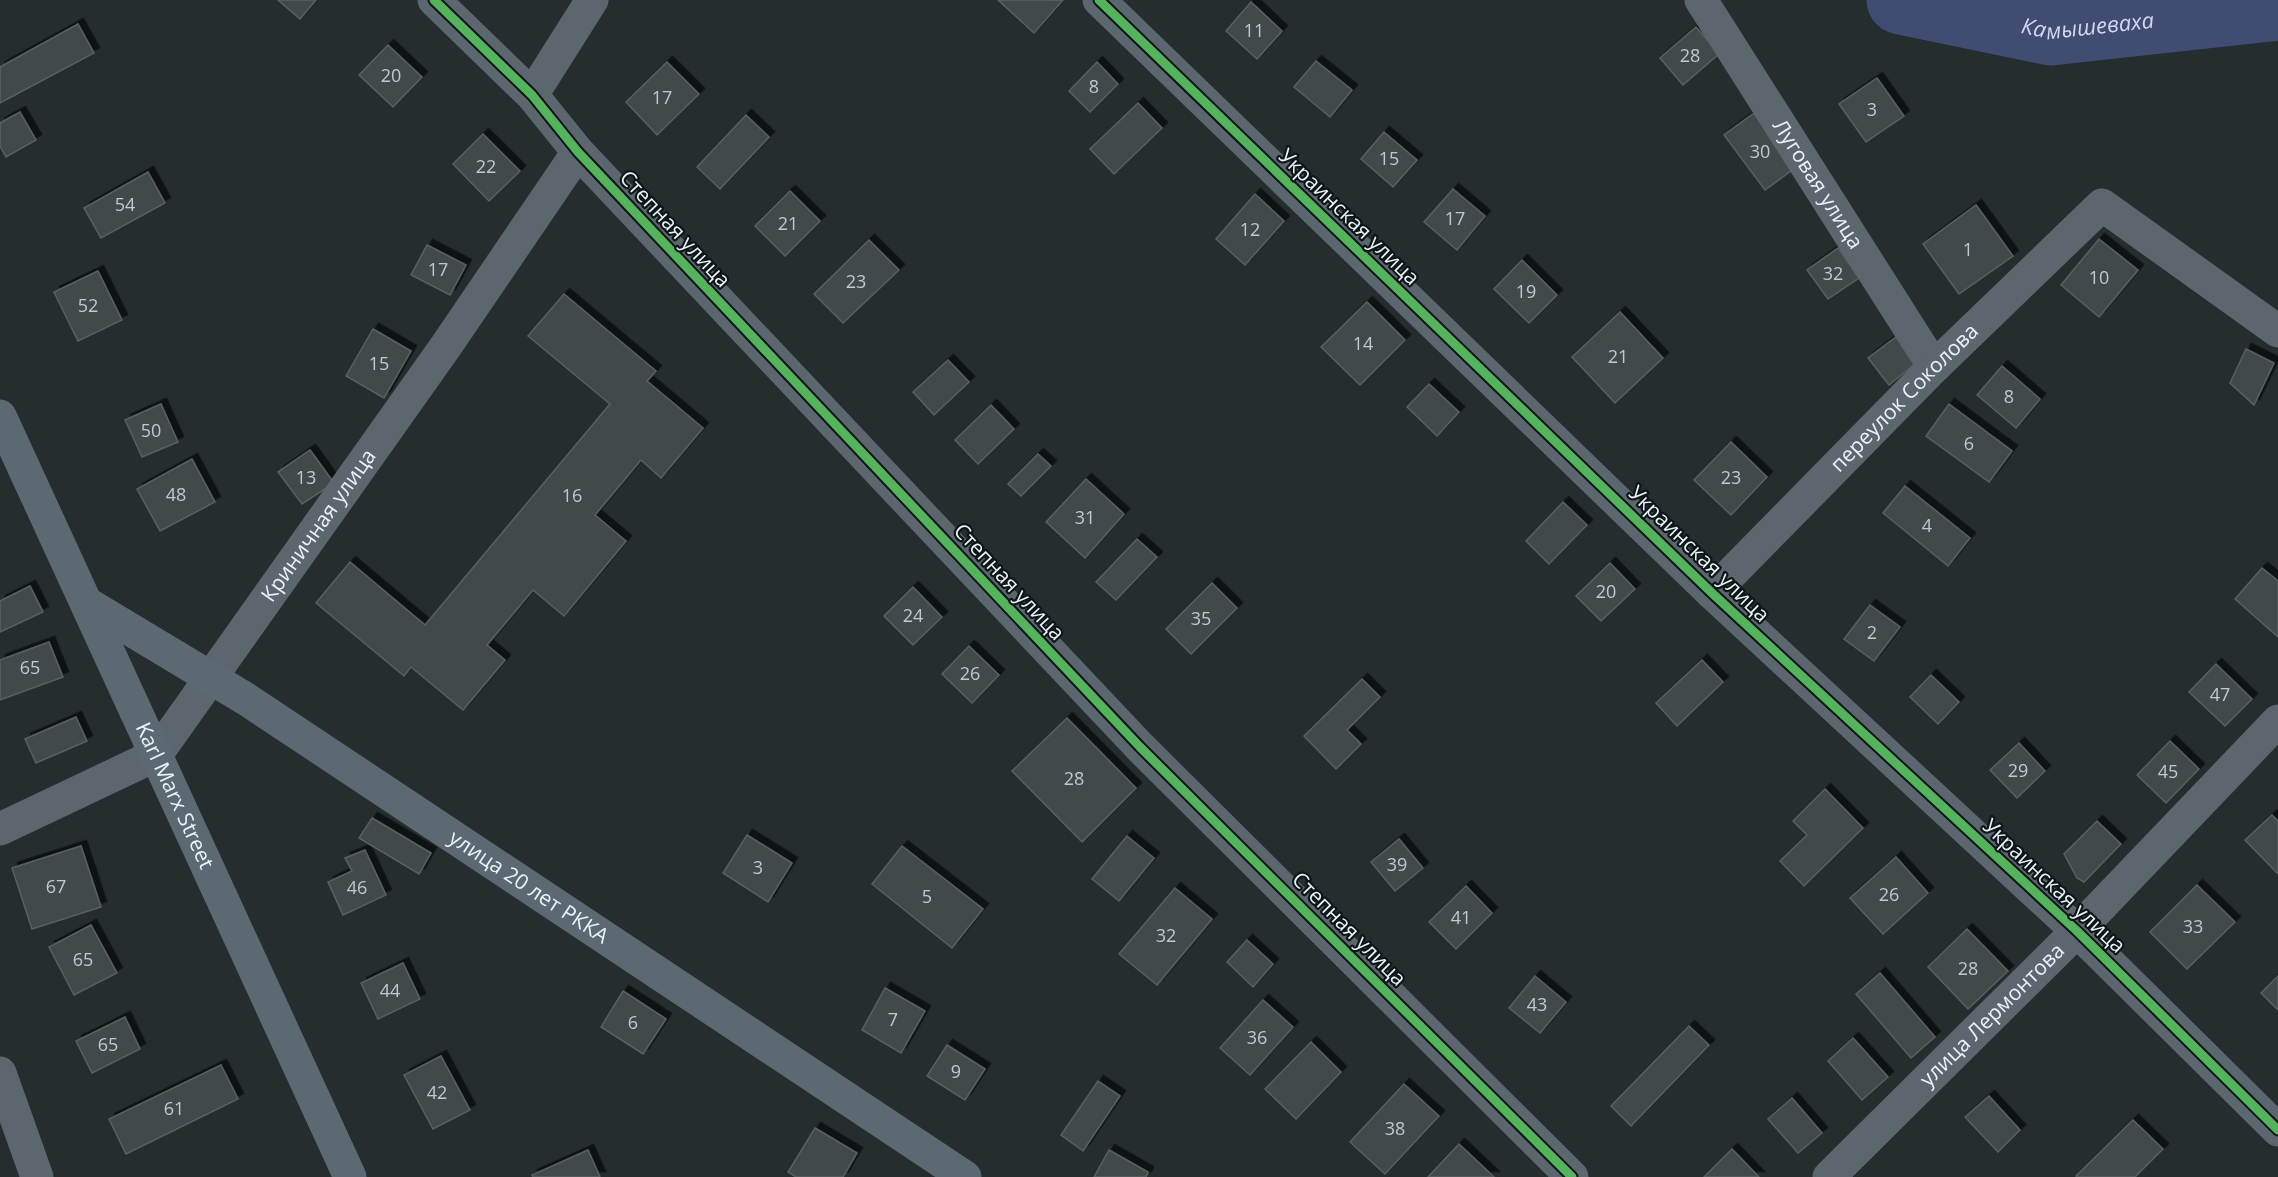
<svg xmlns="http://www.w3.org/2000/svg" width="2278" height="1177" font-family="'Open Sans',sans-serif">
<defs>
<filter id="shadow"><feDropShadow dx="5.5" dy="-5.5" stdDeviation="0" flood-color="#0009"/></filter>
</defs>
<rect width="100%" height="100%" fill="#252d2f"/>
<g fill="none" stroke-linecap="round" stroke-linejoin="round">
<path stroke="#414c72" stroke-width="69" id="s1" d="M 1901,0 L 2051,31 L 2278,6"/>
</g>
<g fill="#434a4b" stroke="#586061" stroke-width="1.5" filter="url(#shadow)">
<polygon points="278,0 316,0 300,19"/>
<polygon points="998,0 1063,0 1034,33"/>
<polygon points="1251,2 1282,31 1257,59 1226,31"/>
<polygon points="78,24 94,53 0,103 0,67"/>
<polygon points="1696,27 1719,54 1683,85 1660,58"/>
<polygon points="388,45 422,77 393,107 359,75"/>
<polygon points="1316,61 1352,90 1330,117 1294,87"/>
<polygon points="667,62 699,94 657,135 626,102"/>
<polygon points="1097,62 1118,84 1090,112 1069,91"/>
<polygon points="1877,78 1904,116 1866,142 1839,104"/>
<polygon points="1138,103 1162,128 1114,174 1090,149"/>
<polygon points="20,112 36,140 6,157 0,146 0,123"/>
<polygon points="1754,113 1795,168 1765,190 1724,135"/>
<polygon points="746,115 769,137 720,189 697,167"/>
<polygon points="1384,132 1417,160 1393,187 1361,159"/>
<polygon points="483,134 520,171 489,201 453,164"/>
<polygon points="148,172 165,203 101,238 84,208"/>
<polygon points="1453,189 1485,216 1457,250 1424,222"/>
<polygon points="790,191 820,221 785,256 755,226"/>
<polygon points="1255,194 1284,221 1245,265 1216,239"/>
<polygon points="1976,205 2013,256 1959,294 1923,244"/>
<polygon points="2099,239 2138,270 2099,317 2061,285"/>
<polygon points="869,240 899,270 843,323 814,294"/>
<polygon points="427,245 466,265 450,295 411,275"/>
<polygon points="1838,248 1859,278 1828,299 1807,270"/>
<polygon points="1522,260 1557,295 1529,323 1494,289"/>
<polygon points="98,271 122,320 78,341 54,292"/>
<polygon points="564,294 656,371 647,381 703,428 661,478 641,460 595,515 626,541 564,616 533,590 487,645 505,660 463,710 411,667 404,676 316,603 350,562 425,625 610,404 528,336"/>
<polygon points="1367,302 1405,340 1360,385 1321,347"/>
<polygon points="1620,312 1663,358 1615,403 1572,357"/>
<polygon points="373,329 411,351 384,398 346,376"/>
<polygon points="1896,337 1916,363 1889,385 1868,358"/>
<polygon points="2246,349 2274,363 2254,405 2230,383"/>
<polygon points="948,360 969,382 934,415 913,392"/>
<polygon points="2002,366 2040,399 2016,428 1977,395"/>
<polygon points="1429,384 1459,412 1437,436 1407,407"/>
<polygon points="161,404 178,442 142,457 125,420"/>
<polygon points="1949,404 2012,451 1989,482 1926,436"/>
<polygon points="991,405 1014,429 978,464 955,440"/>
<polygon points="1731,442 1767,477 1731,515 1694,480"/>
<polygon points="310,450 334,483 302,504 278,472"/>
<polygon points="1038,454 1051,466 1021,496 1008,484"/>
<polygon points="192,459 215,502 160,531 137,489"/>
<polygon points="1086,479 1124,514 1085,558 1046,522"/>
<polygon points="1905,486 1970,538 1948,566 1883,513"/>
<polygon points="1563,502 1587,525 1549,564 1526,541"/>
<polygon points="1137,539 1157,557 1116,600 1096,582"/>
<polygon points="1610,563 1635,589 1601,621 1576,596"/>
<polygon points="2262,568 2278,581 2278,637 2235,599"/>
<polygon points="1212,583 1237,608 1191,654 1166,629"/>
<polygon points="30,586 43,612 0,632 0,601"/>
<polygon points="913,587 942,617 913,645 884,616"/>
<polygon points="1870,605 1900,627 1874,661 1844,639"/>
<polygon points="49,642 63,677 0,700 0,660"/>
<polygon points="969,646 999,675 972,703 942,674"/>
<polygon points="1702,660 1723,682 1677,726 1656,703"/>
<polygon points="2216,664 2252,699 2225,726 2189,692"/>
<polygon points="1931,675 1959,702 1938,724 1910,697"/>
<polygon points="1362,679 1380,697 1347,730 1361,744 1336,769 1304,736"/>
<polygon points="76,717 87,741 36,763 25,739"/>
<polygon points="1067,718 1136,788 1082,842 1012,771"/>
<polygon points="2170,741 2199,769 2166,803 2137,775"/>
<polygon points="2019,743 2045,771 2017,798 1990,770"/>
<polygon points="1825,789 1863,828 1804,886 1780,861 1807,835 1793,821"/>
<polygon points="2272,815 2278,821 2278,874 2245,840"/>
<polygon points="372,818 431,853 419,874 359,838"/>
<polygon points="2097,821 2121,844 2084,882 2077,878 2064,854"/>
<polygon points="747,835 792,863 768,902 723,873"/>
<polygon points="1127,836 1154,858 1119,901 1092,879"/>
<polygon points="1399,839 1423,868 1395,891 1371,862"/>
<polygon points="81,846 101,907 32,929 12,868"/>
<polygon points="902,846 983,909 952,948 872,884"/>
<polygon points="365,850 386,895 343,915 328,882 352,871 345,858"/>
<polygon points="1896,857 1928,893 1883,934 1850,898"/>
<polygon points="2197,885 2235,922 2187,969 2150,932"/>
<polygon points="1466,886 1492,913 1456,949 1429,922"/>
<polygon points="1175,888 1212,919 1157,985 1119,954"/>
<polygon points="91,925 117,973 74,995 49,947"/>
<polygon points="1967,929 2008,971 1968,1009 1928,967"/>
<polygon points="1247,940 1273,964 1253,987 1227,962"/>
<polygon points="403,963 420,999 378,1019 361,983"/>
<polygon points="1880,973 1935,1037 1911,1058 1856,994"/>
<polygon points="1535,976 1566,1002 1540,1033 1509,1008"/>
<polygon points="2278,976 2278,1010 2261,993"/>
<polygon points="885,988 925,1011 901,1053 862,1030"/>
<polygon points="623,991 666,1019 643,1054 601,1027"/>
<polygon points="1263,1000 1293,1027 1250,1075 1220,1048"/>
<polygon points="125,1017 140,1049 92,1073 76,1041"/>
<polygon points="1689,1026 1709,1045 1631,1126 1611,1106"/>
<polygon points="1853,1038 1888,1077 1862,1100 1828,1061"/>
<polygon points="1311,1042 1341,1072 1296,1119 1265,1089"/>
<polygon points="947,1045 985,1069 965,1100 927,1076"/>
<polygon points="441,1056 470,1110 433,1129 404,1075"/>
<polygon points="221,1065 238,1099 126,1154 109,1119"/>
<polygon points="1098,1081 1120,1096 1083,1151 1061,1135"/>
<polygon points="1404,1084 1439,1116 1385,1174 1350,1142"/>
<polygon points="1989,1096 2020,1130 1998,1152 1965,1117"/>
<polygon points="1792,1098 1822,1133 1798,1153 1768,1119"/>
<polygon points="2133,1120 2163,1149 2135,1177 2077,1177 2076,1176"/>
<polygon points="815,1128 857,1153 843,1177 796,1177 788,1172"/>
<polygon points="1459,1144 1494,1177 1428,1177"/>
<polygon points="1732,1149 1759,1177 1704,1177"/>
<polygon points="588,1150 600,1177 533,1177 532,1175"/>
<polygon points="1109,1150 1148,1172 1146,1177 1094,1177"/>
</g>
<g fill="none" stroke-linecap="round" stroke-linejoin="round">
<g stroke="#5c666f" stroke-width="33">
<polyline points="434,0 532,95 578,152 1140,747 1572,1177"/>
<polyline points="1099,0 1712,593 2077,931 2278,1130"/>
<path id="s2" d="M 1701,0 L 1934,367"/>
<polyline points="532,95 592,0"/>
<path id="s3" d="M 1712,593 L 1934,367 L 2102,205 L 2278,331"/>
<path id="s4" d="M 0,829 L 156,755 L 446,346 L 578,152"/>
<polyline points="0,1073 37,1177"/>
<path id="s5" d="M 1829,1177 L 2077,931 L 2278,721"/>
</g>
<g stroke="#5c6872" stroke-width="33">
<path id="s6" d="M 0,416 L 350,1177"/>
<path id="s7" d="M 88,604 L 246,699 L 965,1177"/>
</g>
<defs>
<g id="cycleway">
<polyline points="434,0 532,95 578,152 1140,747 1572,1177"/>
<polyline points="1099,0 1712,593 2077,931 2278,1130"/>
</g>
</defs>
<use href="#cycleway" stroke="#0f1618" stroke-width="13"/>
<use href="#cycleway" stroke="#56b35d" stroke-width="9"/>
</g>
<g text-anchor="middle" stroke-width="4.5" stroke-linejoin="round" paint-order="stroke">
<g font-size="18" fill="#c0c9cc">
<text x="1254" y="37">11</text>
<text x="1690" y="62">28</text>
<text x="391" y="82">20</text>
<text x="1094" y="93">8</text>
<text x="662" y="104">17</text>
<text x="1872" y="116">3</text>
<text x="1760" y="158">30</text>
<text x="1389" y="165">15</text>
<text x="486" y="173">22</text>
<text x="125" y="211">54</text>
<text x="1455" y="225">17</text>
<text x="788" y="230">21</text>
<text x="1250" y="236">12</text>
<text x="1968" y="256">1</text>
<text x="438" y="276">17</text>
<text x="1833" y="280">32</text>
<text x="2099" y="284">10</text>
<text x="856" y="288">23</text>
<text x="1526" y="298">19</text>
<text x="88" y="312">52</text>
<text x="1363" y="350">14</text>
<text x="1618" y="363">21</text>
<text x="379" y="370">15</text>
<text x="2009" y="403">8</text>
<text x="151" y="437">50</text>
<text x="1969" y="450">6</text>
<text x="306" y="484">13</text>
<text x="1731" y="484">23</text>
<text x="176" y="501">48</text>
<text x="572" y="502">16</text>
<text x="1085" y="524">31</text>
<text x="1927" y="532">4</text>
<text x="1606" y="598">20</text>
<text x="913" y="622">24</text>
<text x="1201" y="625">35</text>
<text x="1872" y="639">2</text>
<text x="30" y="674">65</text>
<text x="970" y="680">26</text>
<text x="2220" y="701">47</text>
<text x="2018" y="777">29</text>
<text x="2168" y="778">45</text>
<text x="1074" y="785">28</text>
<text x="1397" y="871">39</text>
<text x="758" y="874">3</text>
<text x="56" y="893">67</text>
<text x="357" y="894">46</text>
<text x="1889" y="901">26</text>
<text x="927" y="903">5</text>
<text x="1461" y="924">41</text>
<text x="2193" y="933">33</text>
<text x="1166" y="942">32</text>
<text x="83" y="966">65</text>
<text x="1968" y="975">28</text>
<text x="390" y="997">44</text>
<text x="1537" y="1011">43</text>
<text x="893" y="1026">7</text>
<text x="633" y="1029">6</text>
<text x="1257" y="1044">36</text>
<text x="108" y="1051">65</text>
<text x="956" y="1078">9</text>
<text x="437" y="1099">42</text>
<text x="174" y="1115">61</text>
<text x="1395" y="1135">38</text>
</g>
<g font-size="21" fill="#eaf3f7" stroke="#0f1618">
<text dy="7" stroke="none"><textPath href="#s2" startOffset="218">Луговая улица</textPath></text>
<text transform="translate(1349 217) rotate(44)" y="7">Украинская улица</text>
<text transform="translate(675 229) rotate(47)" y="7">Степная улица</text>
<text dy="7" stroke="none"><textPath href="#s3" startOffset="274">переулок Соколова</textPath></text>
<text dy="7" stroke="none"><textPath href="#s4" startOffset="454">Криничная улица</textPath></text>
<text transform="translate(1699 554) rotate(44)" y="7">Украинская улица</text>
<text transform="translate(1009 582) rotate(47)" y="7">Степная улица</text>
<text dy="7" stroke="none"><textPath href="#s6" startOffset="418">Karl Marx Street</textPath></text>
<text transform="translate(2054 886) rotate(43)" y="7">Украинская улица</text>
<text dy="7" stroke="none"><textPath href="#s7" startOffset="524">улица 20 лет РККА</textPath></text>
<text transform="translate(1349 929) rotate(45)" y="7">Степная улица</text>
<text dy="7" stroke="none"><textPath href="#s5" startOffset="230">улица Лермонтова</textPath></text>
</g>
<g font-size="22" font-style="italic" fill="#cfd8f4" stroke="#0f1618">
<text dy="8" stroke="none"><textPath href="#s1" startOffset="190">Камышеваха</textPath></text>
</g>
</g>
</svg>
